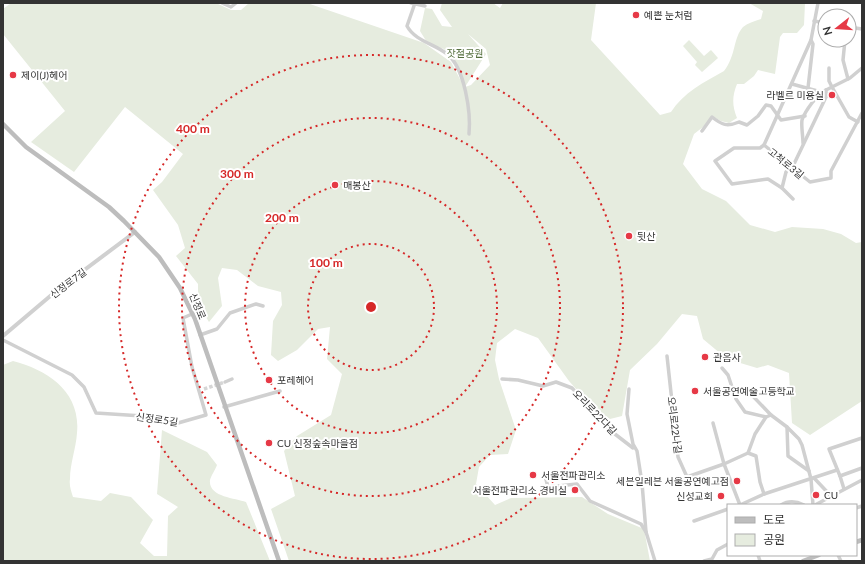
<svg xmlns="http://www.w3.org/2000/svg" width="865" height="564" font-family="Lato,'Noto Sans KR',sans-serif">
<rect width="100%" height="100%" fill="#fff"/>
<g fill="#e6ecdf" fill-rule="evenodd">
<path d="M 11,3 L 216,3 L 231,10 L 241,10 L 249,3 L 307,3 L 424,43 L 451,62 L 461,81 L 456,67 L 444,49 L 428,44 L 420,31 L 425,8 L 432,9 L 442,26 L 452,27 L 440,10 L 442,3 L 493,3 L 500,8 L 503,3 L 596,3 L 591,40 L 660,115 L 671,112 C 683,93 704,82 724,71 C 736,56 733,38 743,27 C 748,23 755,21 761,19 L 763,11 L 749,3 L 805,3 L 804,25 L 797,33 L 783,33 L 780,37 L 775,74 L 758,70 L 754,76 L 744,84 L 737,84 C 732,96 732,106 737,118 L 729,123 L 721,121 L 712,116 L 703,127 L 694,134 L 683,164 L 702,189 L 726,201 L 750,225 L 775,232 L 792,227 L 823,229 L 841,234 L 856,243 L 862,242 L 862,401 L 810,435 L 792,423 L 789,373 L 768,365 L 757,368 L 727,359 L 703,339 L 697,316 L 682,314 L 657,344 L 630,370 L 622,416 L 610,419 L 592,407 L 569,381 L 538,338 L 515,329 L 497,343 L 495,360 L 499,379 L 516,430 L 508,454 L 490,455 L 479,467 L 476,484 L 495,505 L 511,498 L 582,497 L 608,514 L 644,529 L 650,561 L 289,561 L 271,509 L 295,496 L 284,451 L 297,436 L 331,415 L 342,374 L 327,359 L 330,327 L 318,329 L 297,350 L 278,361 L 271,355 L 273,321 L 282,305 L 281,292 L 258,286 L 237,270 L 222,268 L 218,278 L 222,306 L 209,322 L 198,304 L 198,284 L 176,256 L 185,248 L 178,225 L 153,190 L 162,182 L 183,154 L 125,107 L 74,172 L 31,142 L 65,111 L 3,34 L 3,9 ZM 468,34 L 486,49 L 490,65 L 471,85 L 465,87 L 486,54 Z"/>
<polygon points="689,40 704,56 711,50 718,58 702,72 695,65 697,62 683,46"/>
<path d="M 13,361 C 48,370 81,392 77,433 C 76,448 70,464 70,479 C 69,485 71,491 73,497 L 101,501 L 110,493 L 131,497 L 153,520 L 140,543 L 154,556 L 167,556 L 168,516 L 178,507 L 157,494 L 162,430 L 207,452 L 217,465 C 215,470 211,476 210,480 C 208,497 235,498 246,502 L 270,561 L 3,561 L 3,365 Z"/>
</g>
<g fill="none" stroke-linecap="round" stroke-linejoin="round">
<polyline stroke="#d6d6d6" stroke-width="3.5" stroke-dasharray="3.5 2" stroke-linecap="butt" points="204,389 225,382"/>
<g stroke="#d0d0d0" stroke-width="3.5">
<polyline points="222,3 231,7 236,3"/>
<polyline points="411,3 425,6"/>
<path d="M 415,3 L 407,26 C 415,41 435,44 447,54 C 465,68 471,113 469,134"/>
<polyline points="818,3 811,40 764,145 810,182 831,178 831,171 862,113"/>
<polyline points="814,21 825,23"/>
<polyline points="849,27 862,29"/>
<polyline points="845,40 843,60 848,79"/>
<polyline points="829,68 829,81 832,87 849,117 858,122"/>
<polyline points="792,84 821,92"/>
<polyline points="808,88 813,44 811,40"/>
<path d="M 702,131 L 712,117 C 722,125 727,127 739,122 L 747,125 L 758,116 L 766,105 L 771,106 L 781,120 L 805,116"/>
<path d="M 803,143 C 803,136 801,126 802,120 C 805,111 818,93 826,90"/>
<polyline points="764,145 760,148 734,148 715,161 732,184 768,179 782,188 793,199"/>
<polyline points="782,188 786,172 794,164 826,97 826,90 850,78 862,68"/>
<polyline points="200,335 217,329 230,313 256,304 263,306"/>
<polyline points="3,340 72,375 84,387 96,413 158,417 178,423 206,415 192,367 183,318 192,314"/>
<polyline points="667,356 678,457 687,477 724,464 748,453 756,456 760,482 764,494"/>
<polyline points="722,368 728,375 736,399 745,412 766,417 771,415 787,427 799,439 802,445 811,479 813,505"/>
<polyline points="502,379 518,380 543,386 556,382 572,388 611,431 633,448"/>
<polyline points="225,382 232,379"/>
<polyline points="629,389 627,414 633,444 637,451 642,483 646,532 655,561"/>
<polyline points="747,390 771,415"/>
<polyline points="224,407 280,391"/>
<polyline points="713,423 724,464 740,505"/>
<polyline points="787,427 788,456 809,471"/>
<polyline points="862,438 829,449 840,476 862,468"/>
<polyline points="748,453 755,434 766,417"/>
<polyline points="544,472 548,487 577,484 590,501 641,524 646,532"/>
<polyline points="840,476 844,489"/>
<polyline points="814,478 831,496"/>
<polyline points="740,505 764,494 837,470"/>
<path d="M 781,505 C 789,500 796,501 804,505"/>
<polyline points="815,505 862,480"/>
<polyline points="856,508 862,506"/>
<polyline points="694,521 728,509"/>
<polyline points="758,555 760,561"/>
<polyline points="838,555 841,561"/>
<polyline points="704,561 712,559 717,550 728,544"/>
</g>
<polyline stroke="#d0d0d0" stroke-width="4" points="3,336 55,292 135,232"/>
<g stroke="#bdbdbd" stroke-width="4.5">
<polyline points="3,124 26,147 109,207 124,221 159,257 180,288 195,319 279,561"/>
<polyline points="856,542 862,540"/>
<polyline points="803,561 819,555"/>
</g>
</g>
<g fill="none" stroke="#d62828" stroke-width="2" stroke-dasharray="2 4">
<circle cx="371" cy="307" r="63"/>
<circle cx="371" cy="307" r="126"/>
<circle cx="371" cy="307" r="189"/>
<circle cx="371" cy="307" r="252"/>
</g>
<g fill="#e63946" stroke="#fff" stroke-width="1.5">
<circle cx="636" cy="15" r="4"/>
<circle cx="13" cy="75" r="4"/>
<circle cx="832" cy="95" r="4"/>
<circle cx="335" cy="185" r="4"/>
<circle cx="629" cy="236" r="4"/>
<circle cx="705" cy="357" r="4"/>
<circle cx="269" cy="380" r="4"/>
<circle cx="695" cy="391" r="4"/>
<circle cx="269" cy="443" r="4"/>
<circle cx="533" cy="475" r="4"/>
<circle cx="737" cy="481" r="4"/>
<circle cx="575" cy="490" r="4"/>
<circle cx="816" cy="495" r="4"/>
<circle cx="721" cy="496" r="4"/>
</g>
<g text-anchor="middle" stroke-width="4" stroke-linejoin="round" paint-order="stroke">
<g font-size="10" fill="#333" stroke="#fff" text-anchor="start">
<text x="644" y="19">예쁜 눈처럼</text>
<text x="21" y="79">제이(J)헤어</text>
<text x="824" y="99" text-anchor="end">라벨르 미용실</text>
<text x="343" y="189">매봉산</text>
<text x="637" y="240">뒷산</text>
<text x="713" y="361">관음사</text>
<text x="277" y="384">포레헤어</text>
<text x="703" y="395">서울공연예술고등학교</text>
<text x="277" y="447">CU 신정숲속마을점</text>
<text x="541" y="479">서울전파관리소</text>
<text x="729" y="485" text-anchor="end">세븐일레븐 서울공연예고점</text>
<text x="567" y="494" text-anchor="end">서울전파관리소 경비실</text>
<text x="824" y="499">CU</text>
<text x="713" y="500" text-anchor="end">신성교회</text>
</g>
<g font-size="10" fill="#56703f" stroke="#fff">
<text x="465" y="57">잣절공원</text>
</g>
<g font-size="10" fill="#333" stroke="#fff">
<text transform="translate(786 163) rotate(39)" y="4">고척로3길</text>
<text transform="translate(68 283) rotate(-37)" y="4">신정로7길</text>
<text transform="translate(198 306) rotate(67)" y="4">신정로</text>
<text transform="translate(595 412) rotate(46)" y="4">오리로22다길</text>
<text transform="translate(157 419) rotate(8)" y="4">신정로5길</text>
<text transform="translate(675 425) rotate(83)" y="4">오리로22나길</text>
</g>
</g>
<circle cx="371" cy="307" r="6" fill="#d62828" stroke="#fff" stroke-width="2"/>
<g font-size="12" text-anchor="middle" font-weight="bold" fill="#d62828" stroke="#fff" stroke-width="4" stroke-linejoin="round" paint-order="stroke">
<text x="193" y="133">400 m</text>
<text x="237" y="178">300 m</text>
<text x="282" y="222">200 m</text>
<text x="326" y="267">100 m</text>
</g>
<rect width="865" height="564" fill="none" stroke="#333333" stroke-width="8"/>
<rect x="727" y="504" width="130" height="52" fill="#ffffff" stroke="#adadad"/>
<rect x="735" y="517" width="20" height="6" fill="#bdbdbd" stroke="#adadad"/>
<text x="763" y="524" font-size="12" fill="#333333">도로</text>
<rect x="735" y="534" width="20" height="12" fill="#e6ecdf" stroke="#adadad"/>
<text x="763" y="544" font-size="12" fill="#333333">공원</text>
<g transform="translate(837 28) rotate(253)"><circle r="19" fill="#ffffff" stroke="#adadad"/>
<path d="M0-3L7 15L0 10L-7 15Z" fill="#e63946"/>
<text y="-6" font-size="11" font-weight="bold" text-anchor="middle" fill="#333333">N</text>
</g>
</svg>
